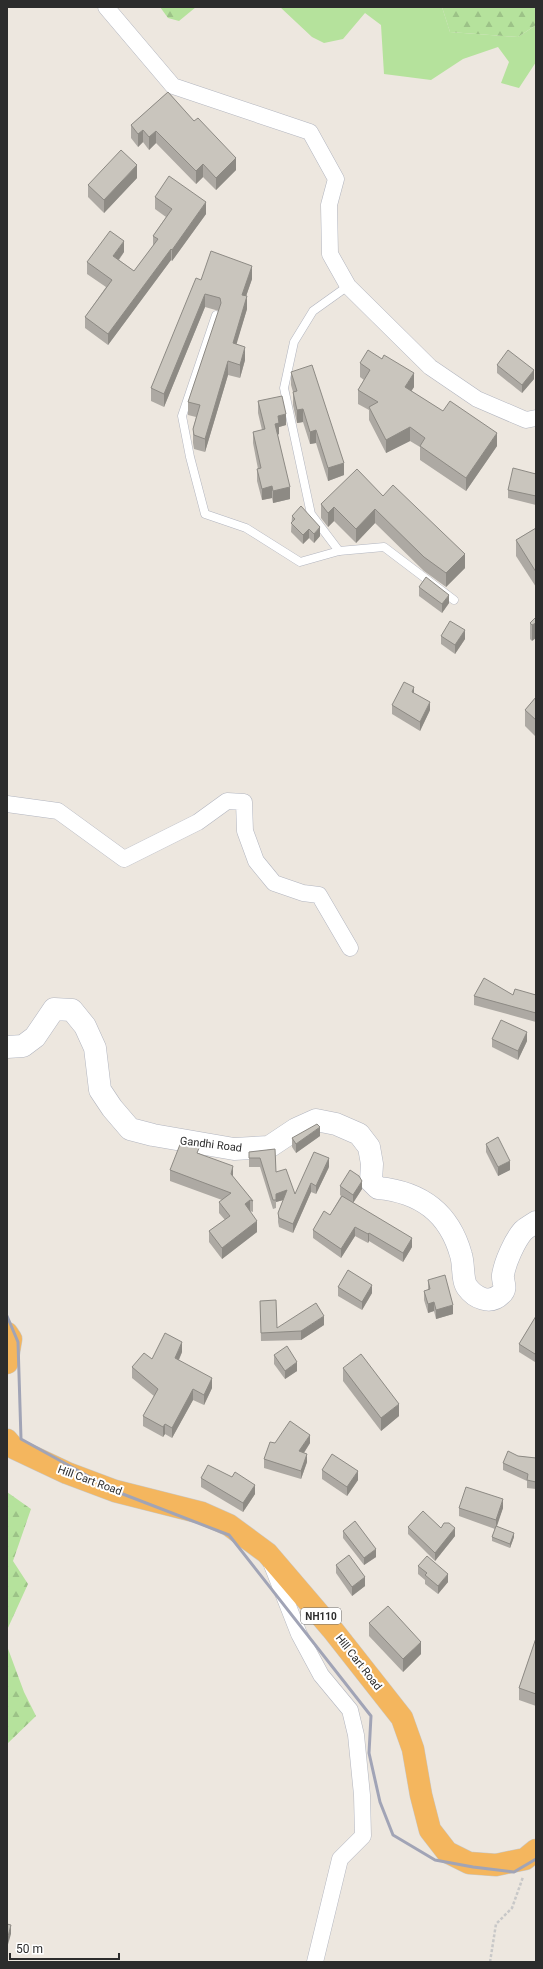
<svg xmlns="http://www.w3.org/2000/svg" width="543" height="1969" font-family="Roboto,sans-serif">
<defs>
<pattern id="forest-firs" width="22" height="20" patternUnits="userSpaceOnUse"><rect width="22" height="20" fill="#b5e29c"/><path d="M5 1l3.5 6h-7zM16 11l3.5 6h-7z" fill="#9cc287"/></pattern>
</defs>
<rect width="100%" height="100%" fill="#ede7df"/>
<polygon fill="#b5e29c" points="280,7 442,7 450,32 518,37 536,25 536,62 519,88 501,83 509,62 498,47 463,59 431,80 384,74 381,25 365,13 343,39 324,43 312,37"/>
<g fill="url(#forest-firs)">
<polygon points="160,7 196,7 179,21 168,18"/>
<polygon points="442,7 536,7 536,25 518,37 450,32"/>
<polygon points="7,1492 31,1509 13,1561 28,1584 7,1630"/>
<polygon points="7,1646 24,1692 36,1716 7,1744"/>
</g>
<g fill="none" stroke-linecap="round" stroke-linejoin="round">
<defs>
<g id="service">
<polyline points="216,315 182,416 190,457 205,514 246,528 300,562 339,551 384,547 454,600"/>
<polyline points="339,551 311,514 284,388 294,342 313,311 348,286"/>
</g>
<g id="minor">
<polyline points="106,7 173,86 310,132 336,179 329,205 330,254 348,286 430,367 477,399 526,420 536,418"/>
<polyline points="7,804 58,811 124,859 198,822 227,801 244,802 245,831 256,861 274,883 303,893 319,895 350,948"/>
<polyline points="272,1565 299,1634 321,1675 350,1710 356,1735 362,1795 363,1836 340,1859 315,1962"/>
</g>
<path id="secondary" d="M 7,1047 L 23,1046 L 35,1037 L 54,1009 L 72,1010 L 85,1026 L 95,1048 L 100,1090 L 112,1108 L 130,1129 L 153,1135 L 234,1149 L 269,1147 L 296,1129 L 316,1120 L 336,1124 L 359,1134 L 369,1147 L 372,1164 L 371,1181 L 378,1188 C 420,1192 449,1212 461,1255 C 464,1264 462,1280 467,1287 C 475,1298 490,1305 501,1294 C 508,1288 502,1282 503,1275 C 505,1262 515,1240 523,1231 C 527,1227 532,1225 536,1222"/>
<g id="trunk">
<polyline points="7,1333 11,1339 7,1363"/>
<polyline points="7,1440 14,1448 67,1473 115,1491 202,1513 229,1525 267,1553 332,1629 402,1718 413,1749 421,1795 430,1830 447,1852 469,1863 496,1865 525,1859 536,1850"/>
</g>
</defs>
<use href="#service" stroke="#b2b5bf" stroke-width="9"/>
<use href="#minor" stroke="#b2b5bf" stroke-width="17"/>
<use href="#secondary" stroke="#b2b5bf" stroke-width="23"/>
<use href="#trunk" stroke="#c8c8c8" stroke-width="23"/>
<polyline stroke="#c8c8c8" stroke-width="2.5" stroke-dasharray="3 2" stroke-linecap="butt" points="490,1962 496,1924 512,1908 523,1877"/>
<use href="#service" stroke="#fff" stroke-width="8"/>
<use href="#minor" stroke="#fff" stroke-width="16"/>
<use href="#secondary" stroke="#fff" stroke-width="22"/>
<use href="#trunk" stroke="#f4b65e" stroke-width="22"/>
<polyline stroke="#a1a4b6" stroke-width="3" points="7,1316 18,1342 21,1439 115,1491 229,1535 371,1716 369,1753 380,1802 393,1835 435,1860 473,1867 514,1872 536,1859"/>
</g>
<g fill="#ada9a3">
<polygon points="168,92 236,170 216,190 203,177 196,184 156,143 149,150 143,142 138,147 131,138 131,125"/>
<polygon points="137,178 104,213 88,197 88,185"/>
<polygon points="155,197 206,214 172,261 171,260 108,345 85,328 85,317 106,287 87,274 87,262 124,252 119,260 134,271 153,246 153,236 166,217 155,209"/>
<polygon points="252,279 246,296 247,309 236,344 245,360 240,378 228,375 205,452 194,449 193,443 193,429 196,417 188,415 188,402 219,311 205,307 164,407 151,401 151,388 201,280"/>
<polygon points="360,363 414,387 411,391 497,446 466,491 420,460 420,447 410,441 386,453 369,420 369,410 358,404 358,390 364,380 360,377"/>
<polygon points="497,365 534,379 522,393 497,373"/>
<polygon points="291,372 344,475 328,481 316,443 310,444 303,422 297,423 293,405 293,392 291,385"/>
<polygon points="258,401 286,425 279,427 279,434 278,435 290,499 273,503 272,498 262,500 257,481 257,469 258,469 253,443 253,432 262,430 258,413"/>
<polygon points="536,474 536,505 508,498 508,490"/>
<polygon points="383,496 465,568 446,587 424,571 375,523 356,543 334,521 328,527 321,518 321,504"/>
<polygon points="292,516 320,536 314,543 309,538 303,544 291,532"/>
<polygon points="536,528 536,587 516,556 516,540"/>
<polygon points="419,587 449,603 442,613 419,596"/>
<polygon points="536,617 532,641 530,639 530,623"/>
<polygon points="441,636 465,639 455,654 441,644"/>
<polygon points="536,697 536,737 525,726 525,710"/>
<polygon points="392,705 430,710 420,731 392,714"/>
<polygon points="513,995 536,995 536,1022 474,1005 474,996"/>
<polygon points="492,1039 527,1041 518,1060 492,1047"/>
<polygon points="320,1136 296,1153 292,1147 292,1138"/>
<polygon points="486,1144 510,1170 498,1176 486,1152"/>
<polygon points="275,1149 276,1172 295,1194 329,1167 316,1194 311,1192 293,1233 279,1227 278,1222 278,1213 283,1200 276,1202 276,1208 273,1209 260,1167 249,1167 249,1152"/>
<polygon points="199,1153 233,1177 253,1201 253,1212 250,1211 257,1232 222,1259 209,1242 209,1231 225,1220 219,1213 219,1202 222,1200 170,1181 170,1170"/>
<polygon points="340,1186 362,1189 353,1203 412,1247 403,1262 369,1241 368,1243 355,1236 341,1258 313,1238 313,1230 330,1215 341,1196 340,1195"/>
<polygon points="428,1280 453,1314 436,1319 434,1311 428,1313 424,1300 424,1291 428,1290"/>
<polygon points="338,1287 372,1293 362,1310 338,1296"/>
<polygon points="260,1301 277,1328 324,1325 301,1340 261,1341"/>
<polygon points="536,1316 535,1362 519,1352 519,1344"/>
<polygon points="182,1352 179,1360 212,1388 204,1405 193,1400 172,1438 165,1434 163,1437 143,1426 143,1416 154,1396 132,1378 132,1367 152,1359"/>
<polygon points="274,1355 297,1371 285,1379 274,1364"/>
<polygon points="343,1368 399,1416 381,1431 343,1381"/>
<polygon points="275,1443 310,1443 304,1453 307,1462 301,1479 264,1468 264,1459"/>
<polygon points="518,1456 536,1458 536,1489 527,1488 527,1481 503,1470 503,1463"/>
<polygon points="322,1470 358,1480 347,1496 322,1479"/>
<polygon points="201,1478 255,1494 243,1512 201,1487"/>
<polygon points="459,1508 503,1508 496,1526 514,1537 510,1548 492,1541 492,1537 495,1529 459,1516"/>
<polygon points="408,1527 441,1528 455,1536 435,1561 408,1534"/>
<polygon points="343,1531 376,1557 364,1565 343,1538"/>
<polygon points="336,1565 365,1586 352,1596 336,1573"/>
<polygon points="418,1566 448,1582 438,1594 425,1584 425,1580 418,1574"/>
<polygon points="369,1623 421,1654 403,1672 369,1636"/>
<polygon points="536,1638 536,1706 519,1700 519,1688"/>
</g>
<g fill="#8d8a84">
<polygon points="143,130 143,142 138,147 138,134"/>
<polygon points="156,131 156,143 149,150 149,137"/>
<polygon points="236,158 236,170 216,190 216,178"/>
<polygon points="203,164 203,177 196,184 196,171"/>
<polygon points="137,165 137,178 104,213 104,200"/>
<polygon points="206,202 206,214 172,261 172,250"/>
<polygon points="124,241 124,252 113,267 113,256"/>
<polygon points="171,249 171,260 108,345 108,334"/>
<polygon points="252,266 252,279 242,308 242,295"/>
<polygon points="205,294 205,307 164,407 164,394"/>
<polygon points="247,296 247,309 233,356 233,343"/>
<polygon points="245,347 245,360 240,378 240,365"/>
<polygon points="228,361 228,375 205,452 205,439"/>
<polygon points="534,370 534,379 522,393 522,385"/>
<polygon points="414,373 414,387 405,401 405,387"/>
<polygon points="303,409 303,422 297,423 297,410"/>
<polygon points="286,414 286,425 279,427 279,434 275,435 275,424 278,416"/>
<polygon points="410,427 410,441 386,453 386,440"/>
<polygon points="316,430 316,443 310,444 310,432"/>
<polygon points="497,433 497,446 466,491 466,478"/>
<polygon points="344,463 344,475 328,481 328,468"/>
<polygon points="272,486 272,498 262,500 262,489"/>
<polygon points="290,487 290,499 273,503 273,491"/>
<polygon points="334,507 334,521 328,527 328,513"/>
<polygon points="375,509 375,523 356,543 356,529"/>
<polygon points="320,527 320,536 314,543 314,534"/>
<polygon points="309,529 309,538 303,544 303,535"/>
<polygon points="465,554 465,568 446,587 446,573"/>
<polygon points="449,595 449,603 442,613 442,604"/>
<polygon points="536,623 536,638 532,641 532,625"/>
<polygon points="465,630 465,639 455,654 455,645"/>
<polygon points="414,687 414,696 412,692"/>
<polygon points="430,702 430,710 420,731 420,722"/>
<polygon points="527,1032 527,1041 518,1060 518,1051"/>
<polygon points="320,1127 320,1136 296,1153 296,1144"/>
<polygon points="329,1158 329,1167 316,1194 316,1186"/>
<polygon points="510,1161 510,1170 498,1176 498,1167"/>
<polygon points="233,1166 233,1177 231,1174"/>
<polygon points="362,1181 362,1189 353,1203 353,1195"/>
<polygon points="311,1183 311,1192 293,1233 293,1224"/>
<polygon points="287,1190 287,1199 276,1202 276,1194"/>
<polygon points="250,1200 250,1211 245,1215 245,1204"/>
<polygon points="257,1221 257,1232 222,1259 222,1248"/>
<polygon points="355,1227 355,1236 341,1258 341,1249"/>
<polygon points="369,1233 369,1241 368,1243 368,1234"/>
<polygon points="412,1238 412,1247 403,1262 403,1253"/>
<polygon points="372,1285 372,1293 362,1310 362,1302"/>
<polygon points="434,1302 434,1311 428,1313 428,1304"/>
<polygon points="453,1305 453,1314 436,1319 436,1310"/>
<polygon points="324,1316 324,1325 301,1340 301,1331"/>
<polygon points="182,1342 182,1352 175,1368 175,1358"/>
<polygon points="536,1352 536,1361 535,1362 535,1354"/>
<polygon points="297,1362 297,1371 285,1379 285,1371"/>
<polygon points="212,1378 212,1388 204,1405 204,1395"/>
<polygon points="193,1389 193,1400 172,1438 172,1428"/>
<polygon points="399,1404 399,1416 381,1431 381,1418"/>
<polygon points="165,1424 165,1434 163,1437 163,1427"/>
<polygon points="310,1435 310,1443 299,1460 299,1451"/>
<polygon points="307,1454 307,1462 301,1479 301,1471"/>
<polygon points="358,1471 358,1480 347,1496 347,1487"/>
<polygon points="255,1485 255,1494 243,1512 243,1503"/>
<polygon points="503,1499 503,1508 496,1529 496,1520"/>
<polygon points="455,1528 455,1536 435,1561 435,1553"/>
<polygon points="514,1533 514,1537 510,1548 510,1544"/>
<polygon points="376,1549 376,1557 364,1565 364,1558"/>
<polygon points="448,1574 448,1582 438,1594 438,1586"/>
<polygon points="365,1577 365,1586 352,1596 352,1587"/>
<polygon points="421,1642 421,1654 403,1672 403,1659"/>
<polygon points="11,1925 11,1934 7,1948 7,1940"/>
</g>
<g fill="#c9c5bd" stroke="#8d8a84">
<polygon points="168,92 194,121 198,118 236,158 216,178 203,164 196,171 156,131 149,137 143,130 138,134 131,125"/>
<polygon points="121,150 137,165 104,200 88,185"/>
<polygon points="169,176 206,202 172,250 171,249 108,334 85,317 112,280 87,262 110,231 124,241 113,256 134,271 158,239 153,236 172,209 155,197"/>
<polygon points="211,251 252,266 242,295 247,296 233,343 245,347 240,365 228,361 205,439 194,435 193,429 200,405 188,402 221,303 220,298 205,294 164,394 151,388 196,278 201,280"/>
<polygon points="368,350 382,359 384,355 414,373 405,387 443,411 450,401 497,433 466,478 420,446 425,438 410,427 386,440 369,407 378,402 358,390 370,370 360,363"/>
<polygon points="508,350 534,370 522,385 497,365"/>
<polygon points="312,365 344,463 328,468 316,430 310,432 303,409 297,410 293,392 297,391 291,372"/>
<polygon points="282,396 286,414 278,416 279,423 275,424 290,487 273,491 272,486 262,489 257,469 261,468 253,432 265,429 258,401"/>
<polygon points="513,468 536,474 536,496 508,490"/>
<polygon points="357,469 383,496 393,485 465,554 446,573 424,557 375,509 356,529 334,507 328,513 321,504"/>
<polygon points="301,506 320,527 314,534 309,529 303,535 291,523 295,519 292,516"/>
<polygon points="536,528 536,572 516,540"/>
<polygon points="426,577 449,595 442,604 419,587"/>
<polygon points="536,617 536,623 532,625 530,623"/>
<polygon points="450,621 465,630 455,645 441,636"/>
<polygon points="404,682 414,687 412,692 430,702 420,722 392,705"/>
<polygon points="536,697 536,720 525,710"/>
<polygon points="484,978 513,995 515,989 536,995 536,1013 474,996"/>
<polygon points="501,1020 527,1032 518,1051 492,1039"/>
<polygon points="317,1124 320,1127 296,1144 292,1138"/>
<polygon points="498,1137 510,1161 498,1167 486,1144"/>
<polygon points="181,1142 199,1148 197,1153 233,1166 231,1174 253,1201 250,1200 245,1204 257,1221 222,1248 209,1231 230,1216 219,1202 231,1193 170,1170"/>
<polygon points="275,1149 276,1172 286,1169 295,1194 314,1152 329,1158 316,1186 311,1183 293,1224 279,1218 278,1213 287,1190 276,1194 276,1200 273,1200 260,1158 249,1158 249,1152"/>
<polygon points="350,1170 359,1176 362,1181 353,1195 340,1186"/>
<polygon points="342,1196 412,1238 403,1253 369,1233 368,1234 355,1227 341,1249 313,1230 324,1211 330,1215"/>
<polygon points="348,1270 372,1285 362,1302 338,1287"/>
<polygon points="445,1275 453,1305 436,1310 434,1302 428,1304 424,1291 430,1289 428,1280"/>
<polygon points="276,1300 277,1328 316,1303 324,1316 301,1331 261,1333 260,1301"/>
<polygon points="536,1316 536,1352 535,1354 519,1344"/>
<polygon points="165,1333 182,1342 175,1358 212,1378 204,1395 193,1389 172,1428 165,1424 163,1427 143,1416 158,1389 132,1367 144,1353 152,1359"/>
<polygon points="287,1346 297,1362 285,1371 274,1355"/>
<polygon points="361,1354 399,1404 381,1418 343,1368"/>
<polygon points="290,1421 310,1435 299,1451 307,1454 301,1471 264,1459 270,1442 275,1443"/>
<polygon points="508,1451 518,1456 536,1458 536,1482 527,1480 528,1474 503,1463"/>
<polygon points="332,1454 358,1471 347,1487 322,1470"/>
<polygon points="208,1465 232,1477 235,1472 255,1485 243,1503 201,1478"/>
<polygon points="466,1487 503,1499 496,1520 459,1508"/>
<polygon points="423,1511 441,1528 444,1523 449,1523 455,1528 435,1553 408,1527"/>
<polygon points="355,1521 376,1549 364,1558 343,1531"/>
<polygon points="496,1526 514,1533 510,1544 492,1537"/>
<polygon points="349,1555 365,1577 352,1587 336,1565"/>
<polygon points="427,1556 448,1574 438,1586 425,1575 427,1573 418,1566"/>
<polygon points="388,1606 421,1642 403,1659 369,1623"/>
<polygon points="536,1638 536,1694 519,1688"/>
<polygon points="7,1924 11,1925 7,1940"/>
</g>
<g text-anchor="middle" stroke-width="4" stroke-linejoin="round" paint-order="stroke">
<rect fill="#fff" stroke="#6b6b6b" stroke-width="1" x="301" y="1608" width="40" height="16" rx="3"/>
<g font-size="10" font-weight="bold" fill="#2c2c2c">
<text x="321" y="1620">NH110</text>
</g>
<g font-size="11" fill="#2c2c2c" stroke="#fff">
<text transform="translate(211 1144) rotate(7)" y="4">Gandhi Road</text>
<text transform="translate(90 1480) rotate(20)" y="4">Hill Cart Road</text>
<text transform="translate(359 1662) rotate(52)" y="4">Hill Cart Road</text>
</g>
</g>
<rect width="543" height="1969" fill="none" stroke="#2c2c2c" stroke-width="16"/>
<path d="M10 1953v6h109v-6" fill="none" stroke="#2c2c2c" stroke-width="2"/>
<text x="16" y="1953" font-size="12" fill="#2c2c2c" stroke="#ffffff" stroke-width="3" paint-order="stroke">50 m</text>
</svg>
